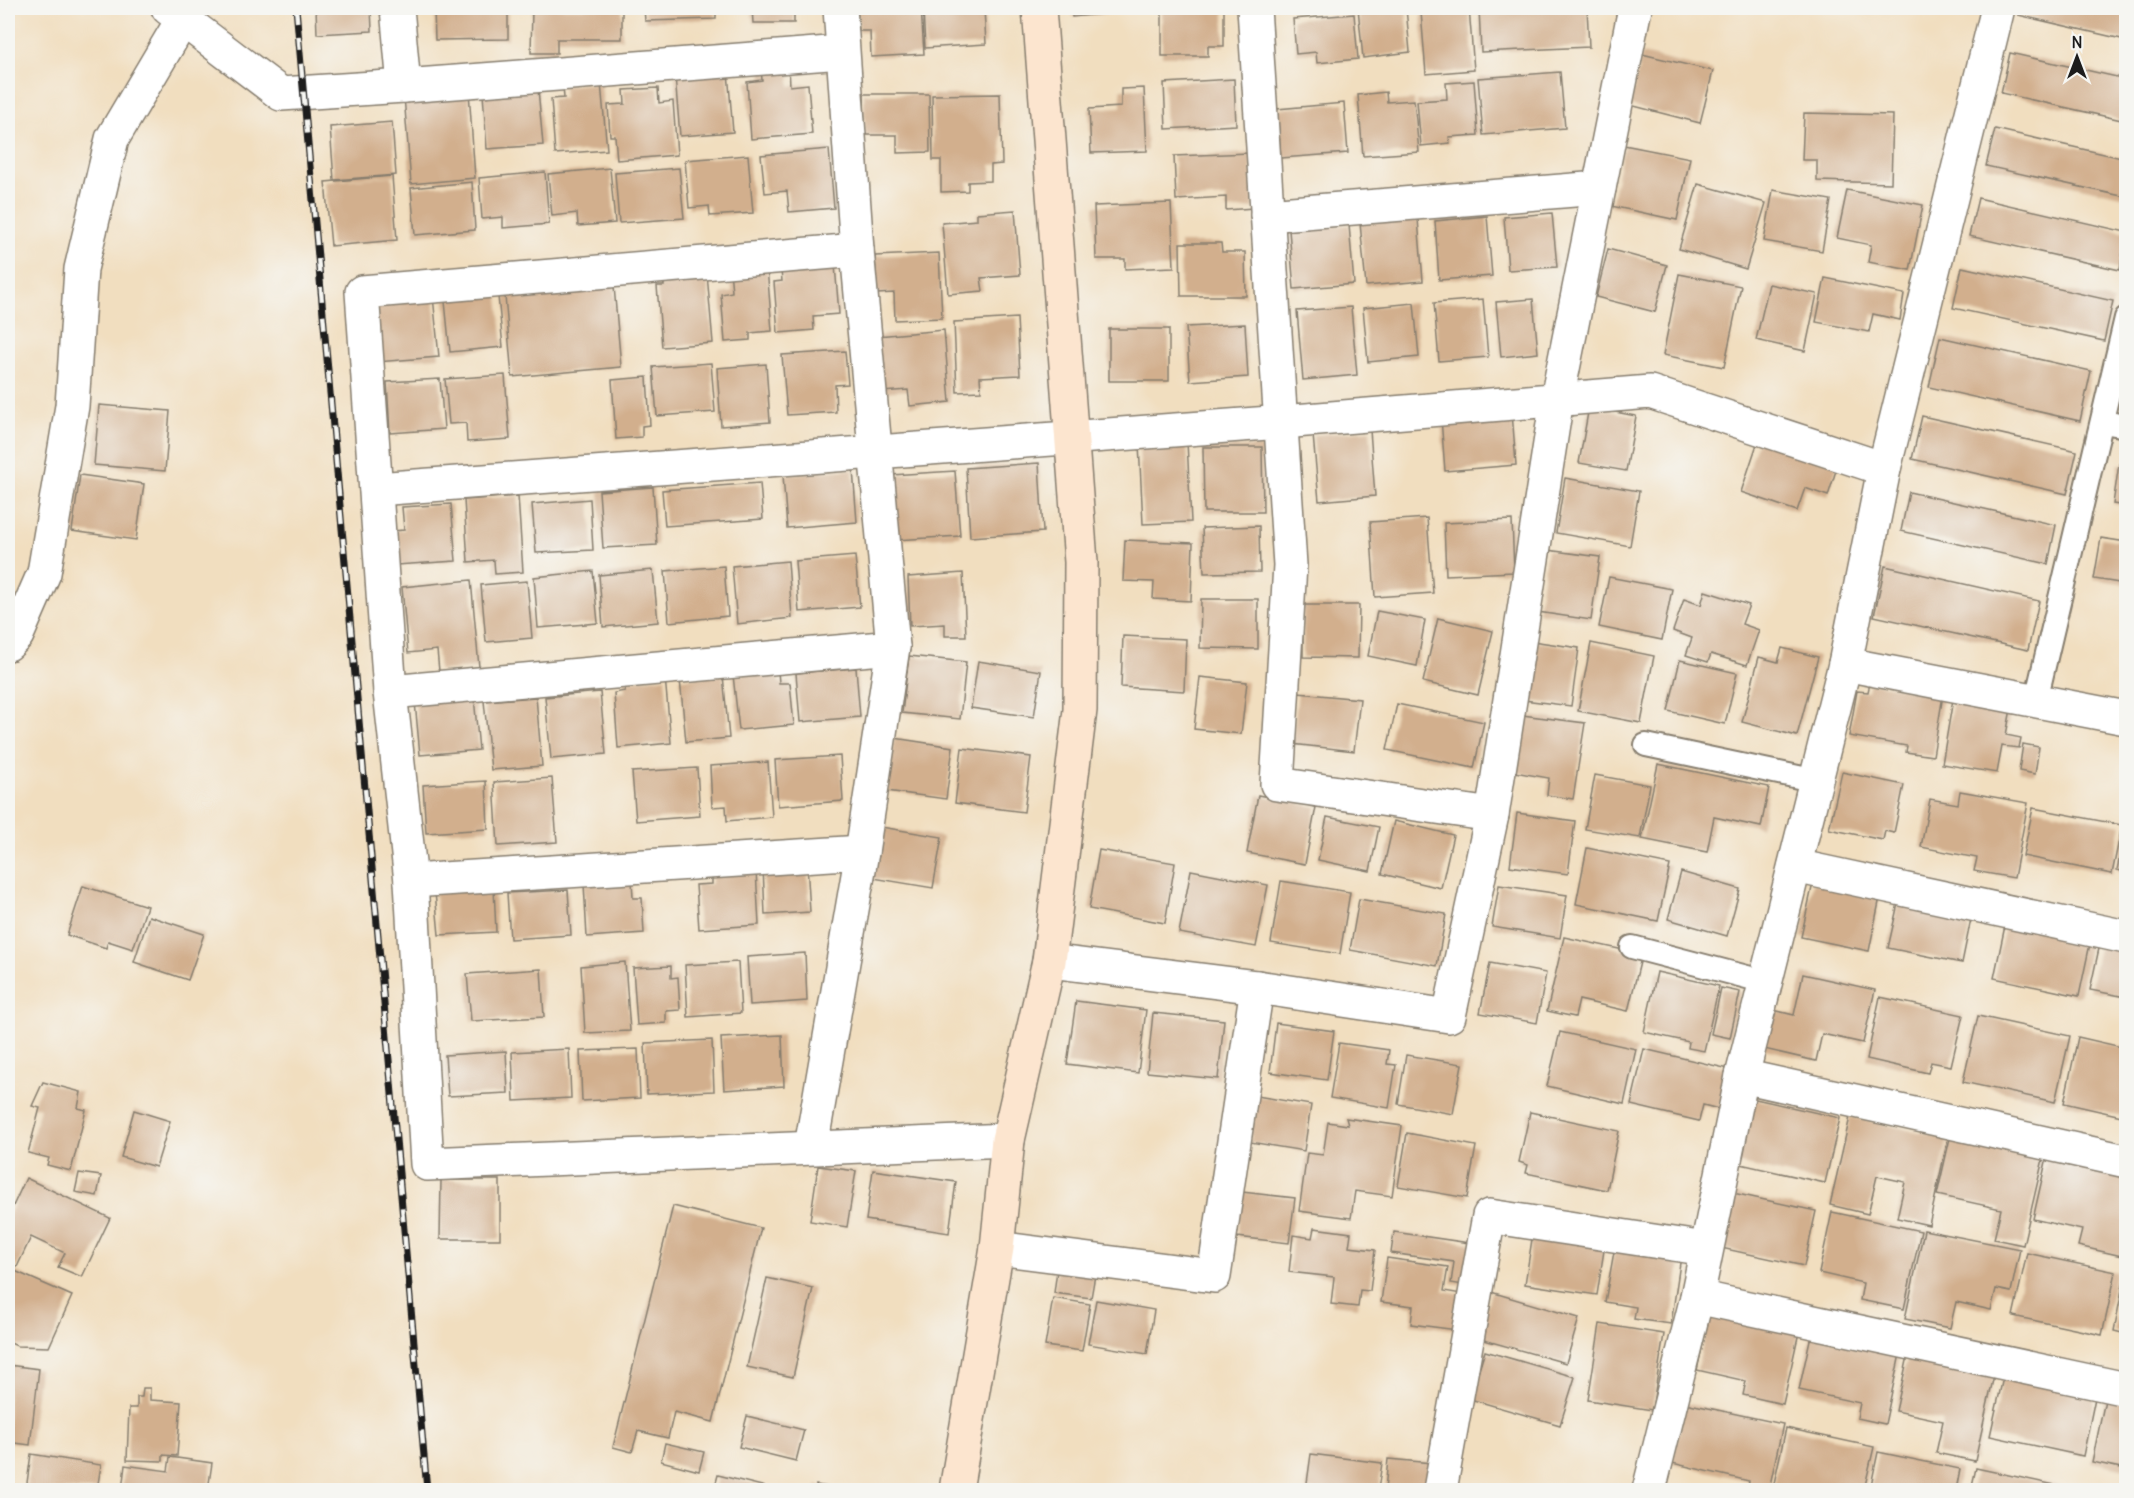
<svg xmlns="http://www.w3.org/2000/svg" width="2134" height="1498" font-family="Delius,sans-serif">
<rect width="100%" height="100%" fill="#f6f6f2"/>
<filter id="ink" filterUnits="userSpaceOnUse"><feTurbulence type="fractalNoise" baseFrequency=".0167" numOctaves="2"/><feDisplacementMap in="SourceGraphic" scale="12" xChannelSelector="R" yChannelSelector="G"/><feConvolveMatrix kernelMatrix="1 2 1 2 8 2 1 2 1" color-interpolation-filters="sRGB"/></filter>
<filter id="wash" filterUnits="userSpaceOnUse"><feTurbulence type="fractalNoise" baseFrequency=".008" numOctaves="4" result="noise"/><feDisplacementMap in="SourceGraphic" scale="24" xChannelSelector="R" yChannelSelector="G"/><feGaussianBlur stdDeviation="1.35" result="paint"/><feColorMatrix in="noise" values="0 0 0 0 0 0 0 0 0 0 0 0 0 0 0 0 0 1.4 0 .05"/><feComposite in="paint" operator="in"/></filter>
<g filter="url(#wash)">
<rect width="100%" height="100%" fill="#f1debf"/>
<g id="blocks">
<g fill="#d2af8d">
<polygon points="316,8 371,8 372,31 317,34"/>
<polygon points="434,8 508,8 508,39 435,40"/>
<polygon points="532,8 622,8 622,39 557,39 557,53 531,53"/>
<polygon points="644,8 716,8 716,19 645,21"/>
<polygon points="752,8 794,8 794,23 753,23"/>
<polygon points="857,8 921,8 924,54 871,57 870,31 859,31"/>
<polygon points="923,8 984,8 986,44 925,48"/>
<polygon points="1071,8 1143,8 1144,10 1072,17"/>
<polygon points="1162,8 1224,8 1224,46 1208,46 1208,56 1162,56"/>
<polygon points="1358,8 1406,8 1410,52 1363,58"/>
<polygon points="1469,8 1474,70 1426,74 1421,12"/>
<polygon points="1479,8 1587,8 1589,47 1481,52"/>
<polygon points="2020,8 2126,8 2126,40 2018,15"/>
<polygon points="1354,14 1358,59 1317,63 1316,52 1296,54 1293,19"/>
<polygon points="2010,53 2126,79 2126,121 2001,93"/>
<polygon points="1642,54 1713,71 1700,123 1630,105"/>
<polygon points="789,67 790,86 808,84 812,134 751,139 747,82 762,80 761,69"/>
<polygon points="728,72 733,132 680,136 675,76"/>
<polygon points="1560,72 1565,128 1483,135 1478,78"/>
<polygon points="1234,79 1236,125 1166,129 1164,83"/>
<polygon points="1474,81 1478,135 1449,137 1450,143 1421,146 1417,101 1447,99 1446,83"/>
<polygon points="601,83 607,150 555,154 551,99 564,98 563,86"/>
<polygon points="658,88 659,103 673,101 677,155 617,160 615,136 610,136 608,105 625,104 624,90"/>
<polygon points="1144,88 1147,151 1091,153 1089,109 1121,107 1121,89"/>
<polygon points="538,89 543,145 487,149 483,94"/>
<polygon points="469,91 475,178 411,184 404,96"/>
<polygon points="1386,92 1387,102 1414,100 1419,152 1363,156 1358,95"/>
<polygon points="864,94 929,94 930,152 897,153 897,135 865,135"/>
<polygon points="1000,94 1002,164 991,165 991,181 968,182 968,191 941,192 941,160 933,160 932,95"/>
<polygon points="1344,103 1348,153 1281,158 1277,109"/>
<polygon points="1804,113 1893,115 1891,183 1817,181 1817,160 1802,160"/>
<polygon points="392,122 396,175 334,180 330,127"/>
<polygon points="1995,129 2126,159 2126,197 1986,166"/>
<polygon points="1624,145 1690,158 1677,220 1611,206"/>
<polygon points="829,149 834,208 789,212 787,191 765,193 761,155"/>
<polygon points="1250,153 1254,208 1226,210 1226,197 1176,200 1174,156"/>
<polygon points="748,155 753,213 710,216 709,206 689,208 685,160"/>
<polygon points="610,168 615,223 578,226 577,213 552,216 548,174"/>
<polygon points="679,168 684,218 619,223 615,173"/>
<polygon points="545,172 549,224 503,228 503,217 482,219 479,178"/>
<polygon points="392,176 397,240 331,246 325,182"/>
<polygon points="472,182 475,230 415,235 411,188"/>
<polygon points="1698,184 1766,203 1746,269 1679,249"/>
<polygon points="1773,190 1831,200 1822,251 1764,241"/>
<polygon points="1847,190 1923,205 1910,270 1868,262 1871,245 1837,238"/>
<polygon points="1978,198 2126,232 2120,270 1969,236"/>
<polygon points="1171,203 1174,267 1125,269 1125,259 1096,259 1094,206"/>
<polygon points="1015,210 1020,275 981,278 983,291 948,294 942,223 977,220 977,213"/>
<polygon points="1552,213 1557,267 1508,270 1504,217"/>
<polygon points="1487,216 1492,276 1439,280 1435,221"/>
<polygon points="1418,219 1423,281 1366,286 1360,223"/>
<polygon points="1349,225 1354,284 1294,289 1289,230"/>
<polygon points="1180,243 1221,243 1222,252 1245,252 1246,296 1181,296"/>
<polygon points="1608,249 1667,265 1655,312 1596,297"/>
<polygon points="939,253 942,318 895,320 894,293 877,294 875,256"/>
<polygon points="835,265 839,314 813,316 814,330 778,333 774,282 782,281 781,270"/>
<polygon points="767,267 772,331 750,333 750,340 725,342 721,294 732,292 730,270"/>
<polygon points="1962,267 2113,301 2104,341 1953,308"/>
<polygon points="707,274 713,343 662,347 657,286 664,286 664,278"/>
<polygon points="1679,274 1741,286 1724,367 1663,355"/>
<polygon points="1825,278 1904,294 1900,320 1873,314 1869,332 1816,322"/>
<polygon points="1769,284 1817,294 1805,351 1756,340"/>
<polygon points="497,286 503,347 450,352 444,291"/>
<polygon points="614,286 621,367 512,377 505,296"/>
<polygon points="433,296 439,357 376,362 370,302"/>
<polygon points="1483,299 1488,357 1439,361 1434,303"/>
<polygon points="1533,299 1538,353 1501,357 1496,302"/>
<polygon points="1414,303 1419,357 1368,362 1363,308"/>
<polygon points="1351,307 1357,375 1303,380 1297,311"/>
<polygon points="1017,318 1020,375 980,377 981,391 957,392 954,322"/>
<polygon points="1245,324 1248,377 1190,381 1186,327"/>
<rect x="1109" y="329" width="60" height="52"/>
<polygon points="944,330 950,402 910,406 908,390 882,392 877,336"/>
<polygon points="1940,337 2091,371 2080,421 1929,387"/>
<polygon points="845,351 848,384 835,385 836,412 787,415 782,355"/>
<polygon points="711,363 715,412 657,416 653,367"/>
<polygon points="766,364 770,422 721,426 717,368"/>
<polygon points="505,375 510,439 467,442 466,423 449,424 445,379"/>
<polygon points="647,377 650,425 642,426 642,437 616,439 612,380"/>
<polygon points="440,379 444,429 390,433 387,382"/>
<polygon points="99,405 170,411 165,471 94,465"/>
<polygon points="1589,407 1636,416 1626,471 1579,463"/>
<polygon points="1512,412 1516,465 1445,471 1441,418"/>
<polygon points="1922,416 2077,451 2067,494 1912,459"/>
<polygon points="1370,430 1375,496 1319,501 1313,435"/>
<polygon points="1759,438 1838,464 1828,496 1805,488 1797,511 1741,492"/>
<polygon points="1187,441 1191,522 1143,524 1139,444"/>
<polygon points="1203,447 1262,447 1263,512 1204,512"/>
<polygon points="1039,463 1043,532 970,537 966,468"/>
<polygon points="2119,464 2126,465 2126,506 2113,504"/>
<polygon points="853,469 857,522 787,528 783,475"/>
<polygon points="955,471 960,536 895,540 891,475"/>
<polygon points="80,475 144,484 136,540 72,531"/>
<polygon points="1565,478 1639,491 1630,546 1556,533"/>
<polygon points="760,483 763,519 665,526 662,490"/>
<polygon points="653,487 657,545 603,548 599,491"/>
<polygon points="1909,492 2056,525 2048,564 1901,531"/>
<polygon points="518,496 523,572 495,574 494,560 468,562 464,500"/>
<polygon points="590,499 593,550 536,553 532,504"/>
<polygon points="451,504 456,561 396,565 393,531 404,530 402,507"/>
<polygon points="1427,518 1433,593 1375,597 1370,522"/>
<polygon points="1512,520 1514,572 1446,575 1444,523"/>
<polygon points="1259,526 1260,572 1204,573 1202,528"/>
<polygon points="2101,538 2126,542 2126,584 2094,579"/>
<polygon points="1125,540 1193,543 1191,601 1153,599 1154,582 1123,581"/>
<polygon points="1547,550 1600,557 1591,620 1538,612"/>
<polygon points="855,556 860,607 799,612 795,561"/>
<polygon points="788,561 792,618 737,624 732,566"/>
<polygon points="724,566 728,616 669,622 665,571"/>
<polygon points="1885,566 2039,601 2028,650 1874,616"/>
<polygon points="653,570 658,622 603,627 599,575"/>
<polygon points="593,571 598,623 538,628 534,577"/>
<polygon points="963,573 966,636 945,636 945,624 910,626 908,577"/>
<polygon points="1609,577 1672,589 1662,640 1599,627"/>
<polygon points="471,580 479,667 439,671 437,650 408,653 402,587"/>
<polygon points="527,581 532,638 486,642 481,585"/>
<polygon points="1705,591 1749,605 1742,624 1759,630 1747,665 1711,654 1708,662 1686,655 1692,638 1673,631 1684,599 1701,605"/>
<polygon points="1201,599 1258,599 1258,649 1200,648"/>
<polygon points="1303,605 1359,605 1358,658 1303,657"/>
<polygon points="1377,611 1425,620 1417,666 1368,656"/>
<polygon points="1438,618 1493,631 1478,695 1423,682"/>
<polygon points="1123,636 1186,639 1184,691 1121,687"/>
<polygon points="1532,641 1579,648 1571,706 1524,700"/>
<polygon points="1591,643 1654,656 1641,723 1578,711"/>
<polygon points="1782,648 1818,657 1797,736 1742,722 1759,657 1778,662"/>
<polygon points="909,656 966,662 960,719 902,713"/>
<polygon points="1680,660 1737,673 1725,724 1668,711"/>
<polygon points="978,661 1041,671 1034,717 971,708"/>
<polygon points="856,668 860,717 800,722 796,673"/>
<polygon points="778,671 779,683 790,683 794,725 739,730 733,675"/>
<polygon points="723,675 729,738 686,742 680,679"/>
<polygon points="665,677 671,743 618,748 614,693 625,691 624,681"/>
<polygon points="1200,677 1247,682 1241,734 1194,729"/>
<polygon points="1870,683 1943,695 1933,756 1906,752 1907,746 1849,736 1857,691 1868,692"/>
<polygon points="600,692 606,754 551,759 545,697"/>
<polygon points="1298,693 1360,699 1354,751 1292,744"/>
<polygon points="474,697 479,750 420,755 415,702"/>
<polygon points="536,697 542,766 491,770 484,701"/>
<polygon points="1953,699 2011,709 2006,735 2021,738 2019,748 2002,746 1997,773 1942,764"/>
<polygon points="1397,704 1484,722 1474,768 1387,750"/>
<polygon points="1522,715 1585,723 1573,799 1547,795 1549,778 1514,772"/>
<polygon points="894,738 953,747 946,799 887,791"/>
<polygon points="2023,744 2039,747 2035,774 2019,771"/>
<polygon points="962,748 1031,757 1024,812 955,803"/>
<polygon points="840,756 843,801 778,806 775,760"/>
<polygon points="768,762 772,817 727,821 726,806 712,807 710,766"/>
<polygon points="1658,764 1769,787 1761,827 1714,817 1707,852 1642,839"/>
<polygon points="697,768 700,816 636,821 632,772"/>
<polygon points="1842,772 1904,785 1894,833 1885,831 1883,840 1829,829"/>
<polygon points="1595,775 1650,785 1640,838 1585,829"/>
<polygon points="552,778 557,842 498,846 494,782"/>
<polygon points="486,781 488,829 426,833 423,785"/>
<polygon points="1960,791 2028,803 2014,878 1974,871 1977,858 1921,847 1930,799 1958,804"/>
<polygon points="1258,795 1316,807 1305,864 1247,853"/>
<polygon points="2033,808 2122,825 2112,874 2023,856"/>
<polygon points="1517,813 1575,821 1568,874 1510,866"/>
<polygon points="1327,817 1379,827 1370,871 1318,860"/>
<polygon points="1394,821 1453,835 1441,888 1382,874"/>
<polygon points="881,827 942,837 933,888 873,878"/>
<polygon points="2125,831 2126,831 2126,872 2117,870"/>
<polygon points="1587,848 1670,865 1658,921 1576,904"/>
<polygon points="1099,850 1175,863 1165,923 1089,909"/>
<polygon points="807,864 810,912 765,915 763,867"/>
<polygon points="756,870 759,925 699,929 696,885 712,884 712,873"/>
<polygon points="1191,870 1268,885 1256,947 1179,933"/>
<polygon points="1681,872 1740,889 1727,936 1668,919"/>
<polygon points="632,880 633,898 642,898 644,933 587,937 584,884"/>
<polygon points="1281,881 1350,892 1340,954 1271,943"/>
<polygon points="1813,883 1880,897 1869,951 1801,937"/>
<polygon points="1499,885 1567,895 1560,938 1492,927"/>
<polygon points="83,886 147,906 133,949 108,941 106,948 67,935"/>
<polygon points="494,888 496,932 439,935 435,892"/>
<polygon points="568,890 571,935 510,939 507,893"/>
<polygon points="1359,899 1446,914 1437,966 1350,950"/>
<polygon points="1899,899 1972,914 1962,963 1888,948"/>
<polygon points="149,916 204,934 188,980 134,962"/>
<polygon points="2006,921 2091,939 2079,996 1994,978"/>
<polygon points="1564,937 1642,954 1628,1011 1579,1000 1575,1017 1547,1011"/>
<polygon points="2101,939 2126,945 2126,997 2090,990"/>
<polygon points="805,953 807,1001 750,1005 747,957"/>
<polygon points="625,962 630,1031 585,1033 581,966"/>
<polygon points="738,962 741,1013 688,1017 685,965"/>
<polygon points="1490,963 1546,973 1537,1023 1480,1013"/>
<polygon points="671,966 671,978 678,977 680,1010 666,1011 666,1023 637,1025 633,968"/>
<polygon points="541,969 544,1017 471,1021 467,974"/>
<polygon points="1657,972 1719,986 1704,1051 1688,1048 1689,1042 1644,1032"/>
<polygon points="1803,974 1875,990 1863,1043 1822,1034 1816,1061 1764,1049 1773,1010 1794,1015"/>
<polygon points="1721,988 1740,992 1730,1038 1711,1034"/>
<polygon points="1880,997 1963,1015 1951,1066 1931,1062 1928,1073 1867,1059"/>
<polygon points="1076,1001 1146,1010 1138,1073 1067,1064"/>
<polygon points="1153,1013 1224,1020 1218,1079 1147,1072"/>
<polygon points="1978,1016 2070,1036 2055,1102 1963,1082"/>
<polygon points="1276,1023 1334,1031 1327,1080 1270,1072"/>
<polygon points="1560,1032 1636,1049 1624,1104 1547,1086"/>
<polygon points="782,1035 784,1086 724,1090 721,1038"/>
<polygon points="2078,1037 2126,1048 2126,1117 2064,1103"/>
<polygon points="712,1040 714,1091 647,1094 645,1043"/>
<polygon points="1339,1043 1389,1050 1387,1064 1396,1065 1389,1108 1330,1098"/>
<polygon points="569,1049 571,1098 514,1101 512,1052"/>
<polygon points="638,1049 640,1098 582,1101 580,1051"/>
<polygon points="1644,1049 1729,1069 1719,1109 1703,1105 1699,1121 1631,1105"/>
<polygon points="506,1051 508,1093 448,1096 445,1055"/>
<polygon points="1406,1055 1462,1064 1453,1114 1398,1104"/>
<polygon points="43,1082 81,1092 78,1108 86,1110 71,1171 47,1165 49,1158 28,1153 40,1108 32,1106"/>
<polygon points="1257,1096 1311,1105 1304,1151 1250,1142"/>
<polygon points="1751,1098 1840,1118 1825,1183 1736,1163"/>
<polygon points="134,1110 170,1121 156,1167 121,1157"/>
<polygon points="1530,1112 1619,1131 1607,1190 1526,1173 1528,1165 1519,1162"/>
<polygon points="1850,1117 1948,1138 1929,1225 1897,1218 1905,1182 1877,1176 1868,1214 1830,1205"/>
<polygon points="1346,1118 1402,1126 1392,1196 1355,1191 1351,1218 1299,1211 1307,1153 1323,1155 1328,1122 1348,1125"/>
<polygon points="1407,1133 1476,1146 1467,1198 1398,1186"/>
<polygon points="1950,1138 2043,1159 2023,1245 1994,1239 2001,1209 1937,1195"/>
<polygon points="2047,1157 2126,1174 2126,1235 2122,1256 2078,1246 2082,1230 2033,1219"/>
<polygon points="818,1166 856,1171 847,1227 810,1221"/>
<polygon points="873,1170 956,1182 949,1233 866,1220"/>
<polygon points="79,1173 101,1176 97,1196 75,1192"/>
<polygon points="26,1178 110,1218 82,1277 58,1267 65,1253 31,1237 17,1267 8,1262 8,1217"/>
<polygon points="441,1180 500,1180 500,1239 440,1239"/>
<polygon points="1242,1192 1295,1198 1289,1243 1237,1237"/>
<polygon points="1733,1193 1816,1211 1804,1266 1721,1248"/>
<polygon points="673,1206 761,1228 713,1422 674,1412 668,1438 638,1431 632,1452 613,1447"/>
<polygon points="1832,1212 1921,1231 1904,1309 1860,1300 1863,1283 1819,1273"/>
<polygon points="1314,1228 1351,1233 1349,1247 1375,1250 1370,1291 1360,1290 1358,1307 1331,1304 1334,1277 1289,1272 1293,1235 1312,1238"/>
<polygon points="1924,1230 2020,1249 2011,1292 1996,1289 1991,1310 1956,1302 1950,1328 1905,1319"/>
<polygon points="1394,1232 1476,1244 1469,1286 1451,1283 1454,1262 1391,1253"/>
<polygon points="1533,1233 1605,1244 1597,1295 1525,1284"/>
<polygon points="1615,1246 1681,1256 1671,1324 1634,1319 1636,1307 1605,1302"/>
<polygon points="2027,1253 2116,1272 2102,1335 2013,1316"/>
<polygon points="1387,1258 1448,1267 1444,1291 1462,1294 1457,1330 1411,1324 1413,1306 1381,1302"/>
<polygon points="8,1268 72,1296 49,1347 17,1346 8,1342"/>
<polygon points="1057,1270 1095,1275 1091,1298 1054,1293"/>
<polygon points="2125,1274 2126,1275 2126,1334 2114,1331"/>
<polygon points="767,1278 813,1288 793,1377 747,1367"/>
<polygon points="1491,1292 1579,1318 1566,1363 1477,1338"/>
<polygon points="1053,1298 1090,1304 1082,1351 1045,1346"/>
<polygon points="1096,1300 1154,1310 1147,1354 1088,1344"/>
<polygon points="1710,1313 1799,1332 1783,1404 1743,1395 1746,1381 1697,1370"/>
<polygon points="1600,1324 1664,1334 1652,1410 1588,1400"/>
<polygon points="1811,1335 1900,1354 1885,1424 1857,1418 1860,1403 1799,1390"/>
<polygon points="1485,1351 1575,1377 1560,1425 1470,1399"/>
<polygon points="1908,1356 1994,1375 1975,1461 1936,1453 1943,1421 1896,1411"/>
<polygon points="8,1365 39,1369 30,1445 8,1442"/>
<polygon points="2004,1373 2096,1393 2083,1456 1990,1436"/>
<polygon points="143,1388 150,1388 150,1400 181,1402 177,1456 163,1455 163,1461 127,1460 129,1408 137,1408 137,1397 142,1397"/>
<polygon points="2106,1395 2126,1400 2126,1469 2092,1462"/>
<polygon points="1685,1403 1783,1424 1769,1490 1747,1490 1749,1481 1672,1463"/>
<polygon points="747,1416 804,1430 796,1461 739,1447"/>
<polygon points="1786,1428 1874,1447 1864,1490 1785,1490 1773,1488"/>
<polygon points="665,1443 704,1452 699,1471 661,1461"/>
<polygon points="1878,1452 1960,1469 1956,1490 1870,1490"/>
<polygon points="31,1454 101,1465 97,1490 26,1490"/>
<polygon points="1311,1454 1382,1463 1378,1490 1306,1490"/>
<polygon points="170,1457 212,1463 208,1490 122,1490 125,1465 168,1471"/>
<polygon points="1388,1459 1432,1463 1429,1490 1385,1490"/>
<polygon points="1976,1468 2064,1487 2063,1490 1971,1490"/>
<polygon points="718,1475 766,1487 765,1490 714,1490"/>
<polygon points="816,1485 840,1489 840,1490 816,1490"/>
</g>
</g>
</g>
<g filter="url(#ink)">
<use href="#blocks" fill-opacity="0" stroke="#867d6e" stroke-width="1.5"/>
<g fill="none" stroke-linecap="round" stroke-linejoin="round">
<defs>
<g id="lane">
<polyline points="2103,422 2126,426"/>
<polyline points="2036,700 2126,318"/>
<polyline points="1646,745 1817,781"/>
<polyline points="1632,947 1766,982"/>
</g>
<g id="street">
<polyline points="168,8 281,94 404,86 397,8"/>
<polyline points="1254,8 1290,565 1277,784 1492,815 1557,399 1635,8"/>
<polyline points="404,86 842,52"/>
<polyline points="1267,215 1599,188"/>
<polyline points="857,250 362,292 390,692 411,881 427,1164 1008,1140"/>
<polyline points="376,489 1282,422 1650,392 1884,469"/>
<polyline points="8,644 17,635 44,573 72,406 81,269 112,139 183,19"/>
<polyline points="1845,664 2126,718"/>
<polyline points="390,692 893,647"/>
<polyline points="1795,866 2126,937"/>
<polyline points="411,881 862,852"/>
<polyline points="1049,961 1257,987 1449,1016 1492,815"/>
<polyline points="1742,1076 2126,1161"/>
<polyline points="811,1147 862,852 893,647 857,250 840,8"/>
<polyline points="997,1248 1214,1276 1257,987"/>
<polyline points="1697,1297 2126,1389"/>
<polyline points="1440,1490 1489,1216 1706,1249"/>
<polyline points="1649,1490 1697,1297 1742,1076 1845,664 1884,469 1998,8"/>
</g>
<polyline id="secondary" points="956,1490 997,1248 1008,1140 1049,961 1080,710 1081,562 1039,8"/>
</defs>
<use href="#lane" stroke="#867d6e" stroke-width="26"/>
<use href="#street" stroke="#867d6e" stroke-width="36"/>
<use href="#secondary" stroke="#867d6e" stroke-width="36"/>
<use href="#lane" stroke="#fff" stroke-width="22"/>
<use href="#street" stroke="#fff" stroke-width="33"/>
<use href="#secondary" stroke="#fce5cf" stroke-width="33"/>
<defs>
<polyline id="rail" points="296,8 427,1490"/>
</defs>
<use href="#rail" stroke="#1c1c1c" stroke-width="7"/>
<use href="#rail" stroke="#f6f6f2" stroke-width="4.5" stroke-dasharray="14" stroke-linecap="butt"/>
</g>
</g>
<rect width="2134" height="1498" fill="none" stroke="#f6f6f2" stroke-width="30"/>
<g transform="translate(2077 57)" stroke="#f6f6f2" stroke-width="4.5" paint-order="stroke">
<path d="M0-4.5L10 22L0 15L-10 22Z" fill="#1c1c1c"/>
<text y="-9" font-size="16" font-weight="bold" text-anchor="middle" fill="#1c1c1c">N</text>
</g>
</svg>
